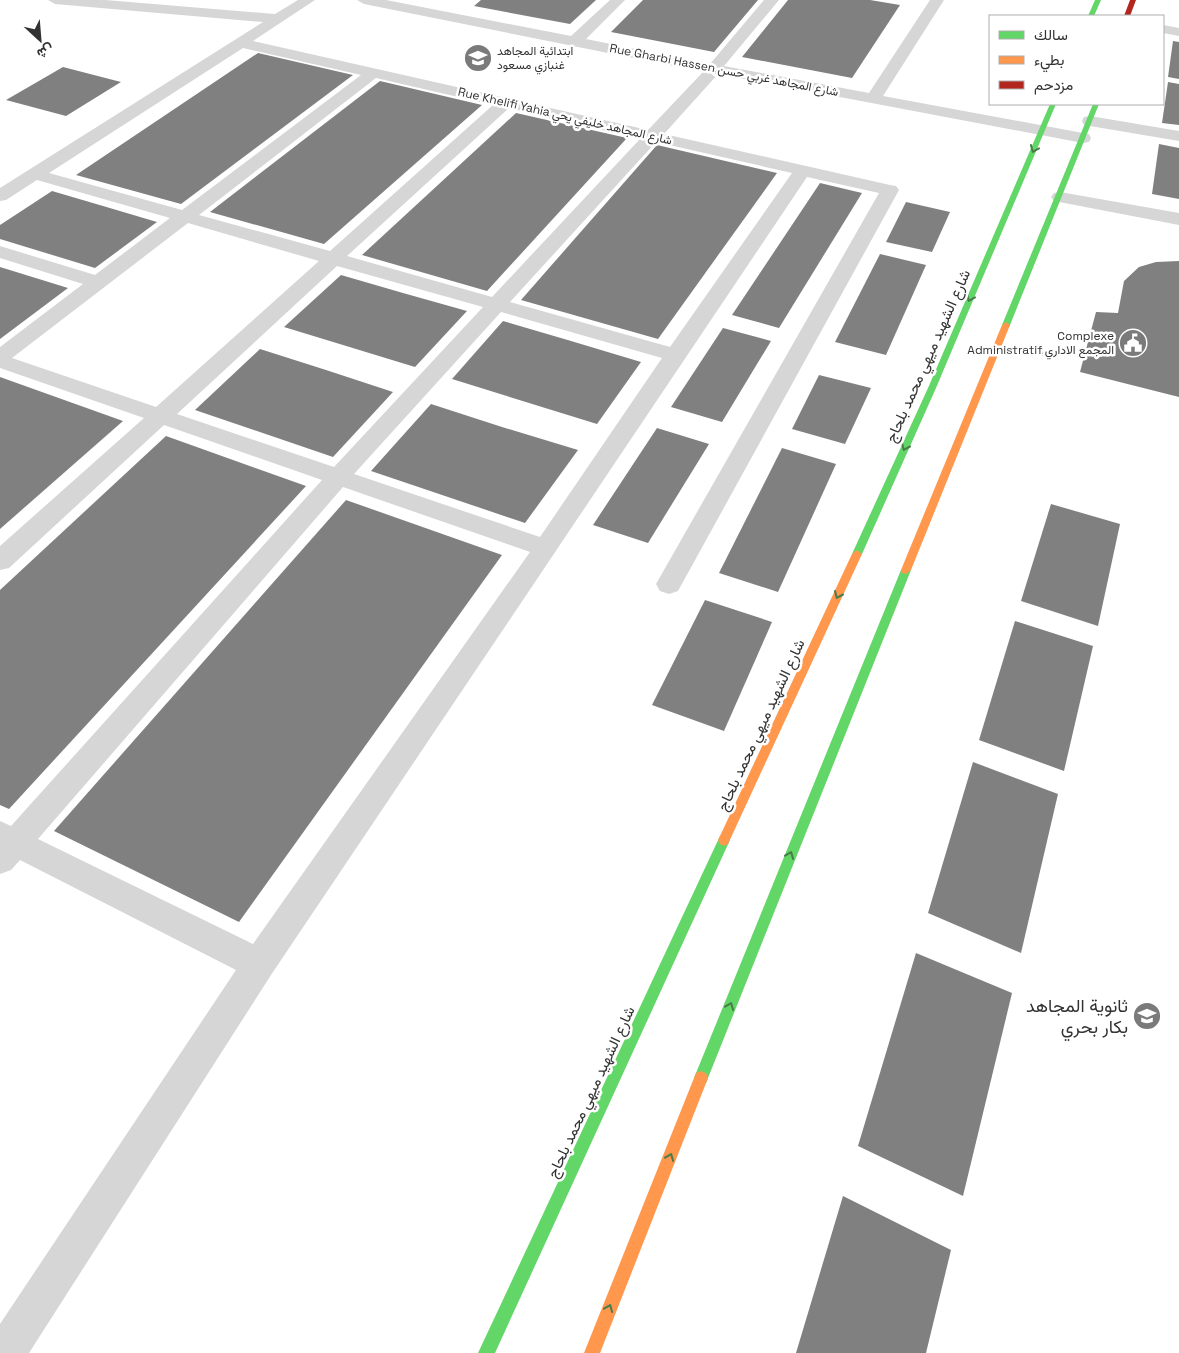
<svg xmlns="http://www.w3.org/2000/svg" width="1179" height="1353" font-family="'Space Grotesk',Vazirmatn,sans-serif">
<rect width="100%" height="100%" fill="#fff"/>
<g fill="#808080">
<polygon points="481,0 596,0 570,24 474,6"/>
<polygon points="643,0 758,0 714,52 611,32"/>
<polygon points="788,0 870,0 900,5 852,78 742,57"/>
<polygon points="1173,41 1179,42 1179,79 1168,77"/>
<polygon points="258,53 353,75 181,204 76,175"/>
<polygon points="63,67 121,82 66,116 6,100"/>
<polygon points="380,81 482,105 324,244 210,212"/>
<polygon points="1168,82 1179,84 1179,125 1162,123"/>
<polygon points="516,113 627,138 487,291 362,255"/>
<polygon points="1159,144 1179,148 1179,199 1152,194"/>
<polygon points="657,145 777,173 658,339 521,300"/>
<polygon points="820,183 862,193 779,328 732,315"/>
<polygon points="52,191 103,206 157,222 95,268 0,239 0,225"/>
<polygon points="906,202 950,212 932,252 886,242"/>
<polygon points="880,254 926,265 886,355 835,342"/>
<polygon points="1179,261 1179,397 1080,372 1096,312 1118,313 1124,281 1139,267 1156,262"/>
<polygon points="0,267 68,288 0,339"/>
<polygon points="341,275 403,293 467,311 415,367 284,327"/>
<polygon points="503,321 571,341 641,362 597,424 452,379"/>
<polygon points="723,328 771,341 722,422 671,407"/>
<polygon points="260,349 326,370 393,392 333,457 195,410"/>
<polygon points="819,375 871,388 845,444 792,429"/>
<polygon points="0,377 123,421 0,529"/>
<polygon points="431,404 502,427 578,450 525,523 371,471"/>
<polygon points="657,428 709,444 648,543 593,525"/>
<polygon points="166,436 306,486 9,809 0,805 0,590"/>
<polygon points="782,448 836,464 778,592 719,573"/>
<polygon points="346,500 502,555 239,922 54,831"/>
<polygon points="1051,504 1120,524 1098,626 1021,601"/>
<polygon points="705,600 772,622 724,731 652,705"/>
<polygon points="1015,621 1093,646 1064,771 979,740"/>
<polygon points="973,762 1058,794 1021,953 928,913"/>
<polygon points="916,953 1012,993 963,1196 858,1146"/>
<polygon points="843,1196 951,1250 926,1353 796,1353"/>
</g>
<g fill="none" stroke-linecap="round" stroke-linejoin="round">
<g fill="#d6d6d6" fill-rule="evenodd">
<path d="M 48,0 L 105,0 L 275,14 L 298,0 L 315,0 L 253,41 L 648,130 L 703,72 L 364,4 L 357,0 L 386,0 L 571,36 L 610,0 L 625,0 L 586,39 L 710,64 L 764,0 L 779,0 L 724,66 L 869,93 L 930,0 L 944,0 L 883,96 L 1083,133 L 1089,134 L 1091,138 L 1089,142 L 1083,143 L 718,74 L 664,134 L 890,185 L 896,186 L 899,190 L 678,591 L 669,594 L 660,591 L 656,584 L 879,193 L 807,177 L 271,975 L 29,1353 L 0,1353 L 0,1324 L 236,970 L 20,860 L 11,870 L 0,874 L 0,821 L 11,826 L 322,480 L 164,425 L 9,568 L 0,570 L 0,546 L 144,418 L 0,368 L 0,347 L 83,284 L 0,258 L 0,246 L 95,275 L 170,218 L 37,180 L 6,200 L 0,201 L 0,188 L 263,22 L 55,4 ZM 243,48 L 361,75 L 182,210 L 49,173 ZM 376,78 L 493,105 L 330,251 L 199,215 ZM 509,108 L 640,139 L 492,297 L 347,256 ZM 656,142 L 792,173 L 670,347 L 510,302 ZM 188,223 L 319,261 L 156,407 L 12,358 ZM 337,266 L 483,307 L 334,467 L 177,414 ZM 501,312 L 662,358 L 540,537 L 354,474 ZM 343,487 L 530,552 L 253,944 L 38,839 Z"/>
<polygon points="1163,25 1179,28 1179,36 1163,33"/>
<polygon points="1090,116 1179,131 1179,141 1084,125 1082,121 1084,117"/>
<polygon points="1060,192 1179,213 1179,225 1054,201 1051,197 1054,193"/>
</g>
<g fill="#63d668" fill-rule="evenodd">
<polygon points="1095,0 1101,0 1094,16 1088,16"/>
<polygon points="1050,104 1056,104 936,388 862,554 857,558 853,557 852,554 928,388"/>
<polygon points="1093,104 1099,104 1010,325 1009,327 1003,327 1002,325"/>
<polygon points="906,566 911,570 708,1078 706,1083 701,1085 696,1083 694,1078 901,570"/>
<polygon points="724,834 728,836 730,840 495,1353 478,1353 720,836"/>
</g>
<g fill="#ff974d" fill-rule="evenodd">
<polygon points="1006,322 1010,325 911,570 906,574 902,573 901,570 1002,325"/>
<polygon points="857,550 862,554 728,844 724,846 720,844 718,840 720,836 852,554"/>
<polygon points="701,1071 706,1073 708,1078 600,1353 584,1353 696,1073"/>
</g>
<polygon fill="#b3261e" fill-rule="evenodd" points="1130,0 1136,0 1130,16 1124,16"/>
</g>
<defs><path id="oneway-chevron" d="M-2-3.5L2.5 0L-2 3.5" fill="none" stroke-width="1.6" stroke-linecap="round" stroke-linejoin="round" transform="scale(1.25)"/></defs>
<g stroke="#487c4a">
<use href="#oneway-chevron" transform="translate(1034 149) rotate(113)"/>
<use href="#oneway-chevron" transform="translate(970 298) rotate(113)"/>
<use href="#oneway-chevron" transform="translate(905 447) rotate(114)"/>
<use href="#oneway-chevron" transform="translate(838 595) rotate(114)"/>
<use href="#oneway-chevron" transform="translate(790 855) rotate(-68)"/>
<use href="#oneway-chevron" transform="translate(730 1006) rotate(-68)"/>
<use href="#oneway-chevron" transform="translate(670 1157) rotate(-68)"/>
<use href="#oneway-chevron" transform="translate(609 1308) rotate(-68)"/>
</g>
<defs>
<symbol id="school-disc" viewBox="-11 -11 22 22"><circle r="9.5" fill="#7a7a7a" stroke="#fff"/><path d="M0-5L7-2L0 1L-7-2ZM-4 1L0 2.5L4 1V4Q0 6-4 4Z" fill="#fff"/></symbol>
<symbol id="civic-disc" viewBox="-11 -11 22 22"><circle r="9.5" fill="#7a7a7a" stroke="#fff"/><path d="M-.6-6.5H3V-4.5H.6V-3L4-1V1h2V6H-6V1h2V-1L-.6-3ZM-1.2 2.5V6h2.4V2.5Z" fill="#fff"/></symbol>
</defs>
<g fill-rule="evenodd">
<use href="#school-disc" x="462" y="42" width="32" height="32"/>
<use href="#civic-disc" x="1117" y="327" width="32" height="32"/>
<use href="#school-disc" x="1131" y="1000" width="32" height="32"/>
</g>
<g text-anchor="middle" stroke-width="5" stroke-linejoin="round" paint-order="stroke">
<g font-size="12" fill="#323232" stroke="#fff" text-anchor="start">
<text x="497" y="55">ابتدائية المجاهد<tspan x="497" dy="14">غنبازي مسعود</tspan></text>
<text x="1114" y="340" text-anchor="end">Complexe<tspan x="1114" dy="14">Administratif,المجمع الاداري</tspan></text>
</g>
<g font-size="12" fill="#323232" stroke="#fff">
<text transform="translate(724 70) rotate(11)" y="4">Rue Gharbi Hassen,شارع المجاهد غربي حسن</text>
<text transform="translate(565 116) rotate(13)" y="4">Rue Khelifi Yahia,شارع المجاهد خليفي يحي</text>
</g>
<g font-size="15" fill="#323232" stroke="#fff">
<text transform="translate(928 356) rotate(-66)" y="5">شارع الشهيد ميهي محمد بلحاج</text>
<text transform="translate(761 725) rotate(-65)" y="5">شارع الشهيد ميهي محمد بلحاج</text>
<text transform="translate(591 1092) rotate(-65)" y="5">شارع الشهيد ميهي محمد بلحاج</text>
</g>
<g font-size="18" fill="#323232" stroke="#fff" text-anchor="end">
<text x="1128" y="1012">ثانوية المجاهد<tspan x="1128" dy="21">بكار بحري</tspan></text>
</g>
</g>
<rect x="989" y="15" width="175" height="90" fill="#ffffff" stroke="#adadad"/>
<rect x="999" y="31" width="25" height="8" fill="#63d668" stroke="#adadad"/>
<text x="1034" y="40" font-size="15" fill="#323232">سالك</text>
<rect x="999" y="56" width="25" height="8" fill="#ff974d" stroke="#adadad"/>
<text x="1034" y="65" font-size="15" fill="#323232">بطيء</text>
<rect x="999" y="81" width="25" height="8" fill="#b3261e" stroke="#adadad"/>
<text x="1034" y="90" font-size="15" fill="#323232">مزدحم</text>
<g transform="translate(40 40) rotate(154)" stroke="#ffffff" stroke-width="4" paint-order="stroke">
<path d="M0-4L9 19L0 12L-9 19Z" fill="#323232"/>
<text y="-8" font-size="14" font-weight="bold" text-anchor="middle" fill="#323232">ش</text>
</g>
</svg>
